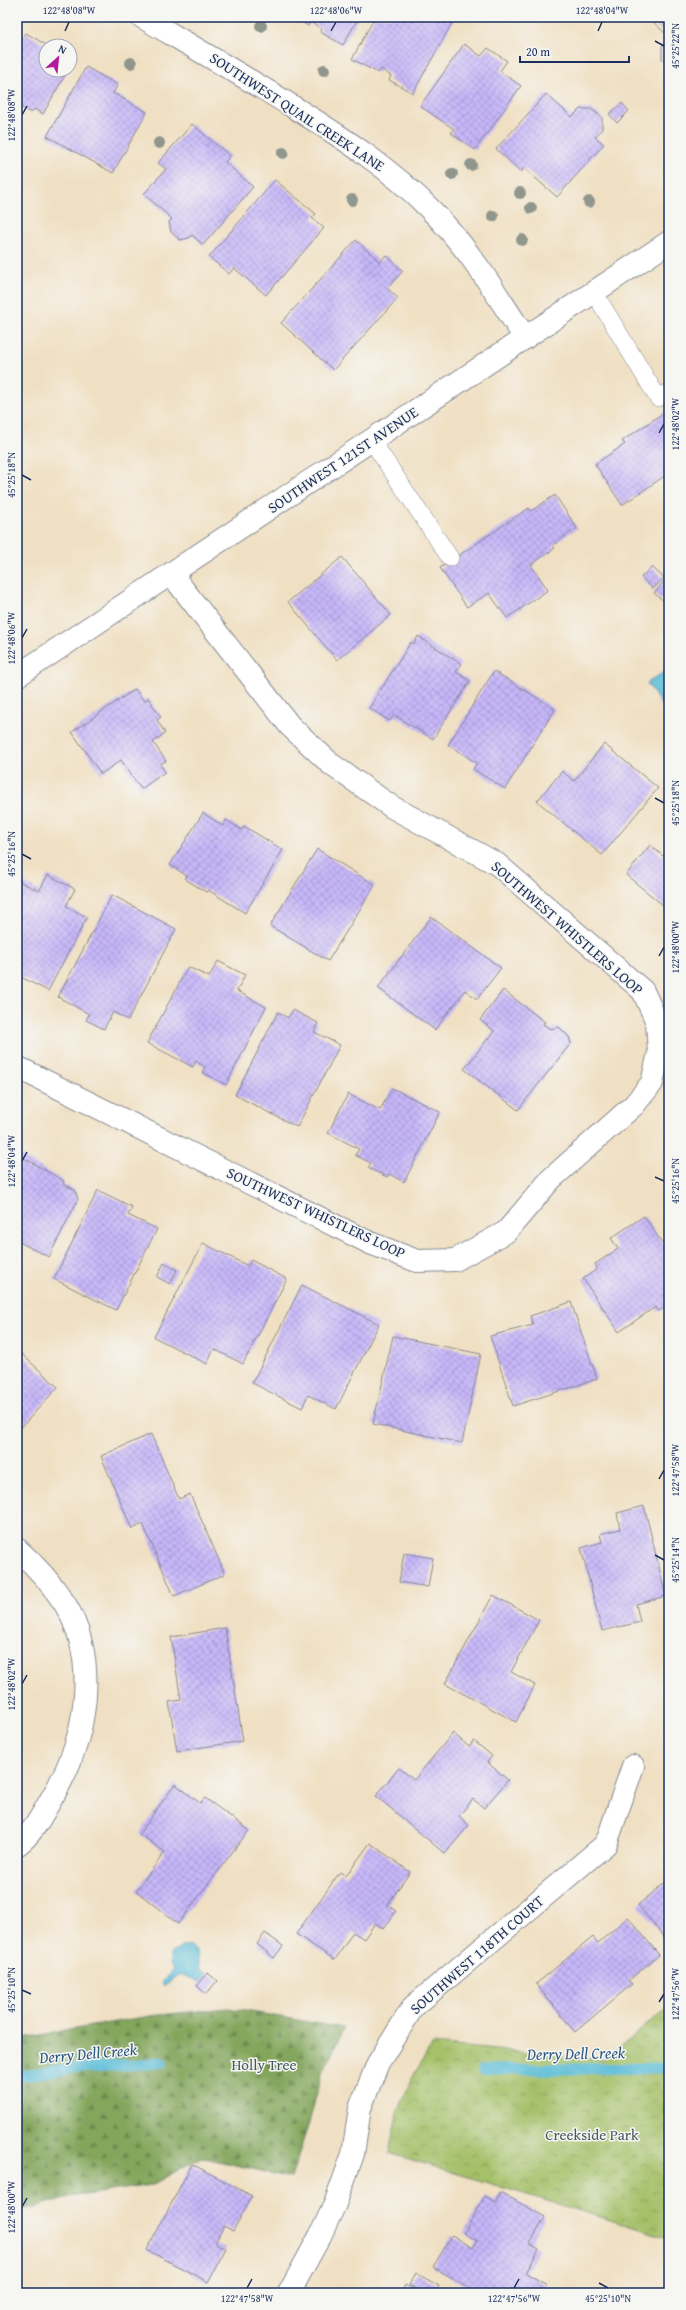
<svg xmlns="http://www.w3.org/2000/svg" width="686" height="2310" font-family="'Gentium Book Plus',serif">
<defs>
<pattern id="forest-firs" width="22" height="20" patternUnits="userSpaceOnUse"><rect width="22" height="20" fill="#83a65c"/><path d="M5 1l3.5 6h-7zM16 11l3.5 6h-7z" fill="#6a884f"/></pattern>
<pattern id="park-crowns" width="20" height="18" patternUnits="userSpaceOnUse"><rect width="20" height="18" fill="#a4c067"/><path d="M2 6a3 3 0 1 1 6 0M12 15a3 3 0 1 1 6 0" fill="none" stroke="#859c58"/></pattern>
<pattern id="building-cross-hatch" width="8" height="8" patternUnits="userSpaceOnUse"><rect width="8" height="8" fill="#c7b7f9"/><path d="M0 0l8 8M0 8l8-8" fill="none" stroke="#a195cd"/></pattern>
</defs>
<rect width="100%" height="100%" fill="#f6f6f2"/>
<filter id="ink" filterUnits="userSpaceOnUse"><feTurbulence type="fractalNoise" baseFrequency=".025" numOctaves="2"/><feDisplacementMap in="SourceGraphic" scale="8" xChannelSelector="R" yChannelSelector="G"/><feConvolveMatrix kernelMatrix="1 2 1 2 8 2 1 2 1" color-interpolation-filters="sRGB"/></filter>
<filter id="wash" filterUnits="userSpaceOnUse"><feTurbulence type="fractalNoise" baseFrequency=".012" numOctaves="4" result="noise"/><feDisplacementMap in="SourceGraphic" scale="16" xChannelSelector="R" yChannelSelector="G"/><feGaussianBlur stdDeviation="0.9" result="paint"/><feColorMatrix in="noise" values="0 0 0 0 0 0 0 0 0 0 0 0 0 0 0 0 0 1.4 0 .05"/><feComposite in="paint" operator="in"/></filter>
<g filter="url(#wash)">
<rect width="100%" height="100%" fill="#f0e0c3"/>
<polygon fill="url(#forest-firs)" stroke="#4f6a5d" points="228,2008 344,2028 322,2074 309,2123 291,2178 201,2157 152,2185 70,2197 17,2212 17,2039 149,2016"/>
<path fill="url(#park-crowns)" stroke="#607862" d="M 669,2007 L 669,2238 L 389,2153 C 396,2109 408,2080 433,2044 L 604,2060 Z"/>
<g fill="#59bcd7" stroke="#3a769a">
<polygon points="669,669 669,706 664,709 647,683"/>
<polygon points="189,1945 197,1952 199,1970 207,1974 200,1982 180,1974 165,1986 162,1985 164,1980 174,1970 170,1964 170,1954 182,1947"/>
</g>
<g fill="none" stroke-linecap="round" stroke-linejoin="round">
<g stroke="#59bcd7" stroke-width="11">
<polyline points="483,2070 669,2068"/>
<polyline points="17,2076 75,2068 162,2063"/>
</g>
</g>
<g id="blocks">
<g fill="url(#building-cross-hatch)">
<polygon points="293,17 359,17 343,45 320,32 322,29 310,22 308,26"/>
<polygon points="375,17 455,18 413,93 389,80 391,76 381,69 378,73 352,59"/>
<polygon points="648,17 669,17 669,37"/>
<polygon points="26,33 48,46 46,46 46,70 68,70 43,114 34,109 31,113 17,105 17,40 21,42"/>
<polygon points="669,39 669,66 662,59 662,46"/>
<polygon points="464,44 481,56 488,48 507,61 500,71 521,86 475,150 451,133 454,129 420,106"/>
<polygon points="86,67 118,85 113,93 147,112 113,173 47,136"/>
<polygon points="546,94 572,117 580,109 591,109 602,117 602,129 595,137 604,144 557,197 524,168 521,172 496,149"/>
<polygon points="622,103 629,111 617,123 609,114"/>
<polygon points="192,124 230,156 225,162 253,187 203,245 192,235 189,238 180,240 171,232 169,222 172,219 144,194 166,169 158,163"/>
<polygon points="275,180 316,214 312,218 324,228 266,295 234,268 229,274 209,257"/>
<polygon points="356,240 380,262 386,255 403,271 387,288 398,298 333,370 281,323"/>
<polygon points="669,409 669,473 622,505 595,464 625,444 622,441"/>
<polygon points="555,495 577,528 553,545 555,548 531,565 548,590 507,618 489,593 467,607 440,568 529,508 531,511"/>
<polygon points="342,557 391,615 337,660 288,602"/>
<polygon points="652,567 664,578 653,589 641,577"/>
<polygon points="665,580 669,583 669,602 667,604 654,593"/>
<polygon points="418,636 461,664 456,672 470,681 433,739 394,715 390,721 369,708 411,642 414,644"/>
<polygon points="494,671 555,709 505,789 473,769 477,763 448,745"/>
<polygon points="135,689 144,701 148,698 161,717 157,720 165,733 153,742 166,761 160,764 165,772 141,789 121,760 101,774 72,732"/>
<polygon points="604,744 658,788 602,855 537,801 562,771 574,781"/>
<polygon points="203,813 223,826 226,820 242,830 244,826 283,850 245,913 208,890 206,892 185,879 187,876 170,865"/>
<polygon points="650,845 663,856 669,849 669,910 626,875"/>
<polygon points="317,849 375,885 328,961 270,926"/>
<polygon points="48,875 75,889 66,906 87,917 48,991 17,975 17,880 39,891"/>
<polygon points="112,895 176,929 128,1020 113,1012 104,1029 86,1020 89,1014 58,997"/>
<polygon points="431,917 501,968 477,999 465,990 435,1030 378,988"/>
<polygon points="218,961 245,975 237,991 266,1007 226,1085 202,1072 205,1067 196,1061 193,1067 147,1043 188,967 209,977"/>
<polygon points="503,990 545,1022 543,1024 550,1029 559,1027 569,1037 571,1043 518,1110 464,1069 494,1031 480,1020"/>
<polygon points="293,1010 318,1023 314,1032 340,1045 297,1127 235,1095 278,1012 288,1018"/>
<polygon points="392,1088 440,1112 404,1182 389,1174 387,1177 368,1168 371,1163 355,1155 359,1149 328,1133 348,1094 380,1110"/>
<polygon points="17,1154 64,1181 63,1184 75,1190 78,1199 49,1257 17,1241"/>
<polygon points="98,1190 132,1207 128,1215 157,1229 116,1310 54,1279"/>
<polygon points="644,1216 669,1253 669,1305 659,1311 655,1307 619,1332 583,1279 597,1269 595,1264 618,1249 611,1238"/>
<polygon points="203,1243 248,1266 251,1260 287,1279 243,1364 214,1349 207,1364 154,1337"/>
<polygon points="164,1263 177,1270 170,1284 157,1277"/>
<polygon points="302,1285 379,1324 336,1409 308,1395 302,1408 252,1383"/>
<polygon points="571,1302 597,1379 513,1406 490,1336 533,1325 530,1316"/>
<polygon points="393,1336 481,1354 462,1443 373,1424"/>
<polygon points="17,1350 58,1387 17,1432"/>
<polygon points="151,1434 179,1499 190,1494 225,1574 174,1596 143,1524 132,1529 101,1456"/>
<polygon points="644,1506 666,1596 636,1604 640,1622 602,1631 581,1548 602,1542 600,1534 620,1529 617,1513"/>
<polygon points="404,1553 433,1558 428,1587 399,1582"/>
<polygon points="493,1595 539,1620 511,1672 535,1685 516,1722 445,1684"/>
<polygon points="225,1628 243,1741 177,1751 169,1702 181,1700 171,1637"/>
<polygon points="453,1733 469,1747 474,1741 492,1756 487,1762 508,1780 484,1808 473,1799 459,1816 469,1825 445,1854 376,1796 399,1768 414,1780"/>
<polygon points="175,1784 200,1803 205,1798 249,1830 178,1924 136,1891 165,1852 139,1834"/>
<polygon points="370,1843 410,1872 387,1905 396,1911 384,1929 375,1923 364,1939 353,1932 335,1960 296,1934 340,1872 346,1876"/>
<polygon points="669,1879 669,1943 638,1905"/>
<polygon points="628,1917 659,1955 628,1981 632,1984 575,2032 536,1984 593,1937 598,1943"/>
<polygon points="265,1933 283,1946 274,1958 257,1944"/>
<polygon points="208,1973 217,1981 206,1994 197,1986"/>
<polygon points="192,2164 252,2196 233,2231 224,2226 215,2243 226,2248 208,2282 147,2250"/>
<polygon points="500,2192 545,2217 530,2244 539,2249 526,2273 547,2285 542,2293 479,2293 433,2267 452,2235 473,2248 477,2241 464,2233 485,2196 495,2202"/>
<polygon points="416,2273 439,2286 435,2293 424,2293 409,2285"/>
<polygon points="405,2285 421,2293 401,2293"/>
</g>
</g>
</g>
<g filter="url(#ink)">
<use href="#blocks" fill-opacity="0" stroke="#868890" stroke-width="1"/>
<g fill="none" stroke-linecap="round" stroke-linejoin="round">
<defs>
<g id="service">
<polyline points="594,292 658,398 669,392"/>
<polyline points="372,441 450,558"/>
</g>
<g id="minor">
<path d="M 142,17 C 193,47 245,77 295,108 C 343,138 390,168 430,209 C 468,247 496,293 525,338"/>
<polyline points="17,1067 370,1243 417,1261 455,1260 506,1232 551,1179 634,1105 652,1083 659,1053 657,1022 643,991 497,864 392,807 332,765 290,726 172,575"/>
<path d="M 17,1549 C 35,1565 52,1584 65,1604 C 100,1662 86,1739 54,1794 C 44,1811 34,1833 17,1845"/>
<polyline points="289,2293 320,2236 335,2204 353,2154 360,2108 378,2063 413,2007 606,1844 633,1766"/>
</g>
<polyline id="secondary" points="17,676 669,242"/>
</defs>
<use href="#service" stroke="#868890" stroke-width="18"/>
<use href="#minor" stroke="#868890" stroke-width="24"/>
<use href="#secondary" stroke="#868890" stroke-width="24"/>
<use href="#service" stroke="#fff" stroke-width="17"/>
<use href="#minor" stroke="#fff" stroke-width="22"/>
<use href="#secondary" stroke="#fff" stroke-width="22"/>
</g>
<g fill="#91968d">
<circle cx="261" cy="26" r="6"/>
<circle cx="131" cy="63" r="6"/>
<circle cx="324" cy="70" r="6"/>
<circle cx="159" cy="143" r="6"/>
<circle cx="283" cy="153" r="6"/>
<circle cx="471" cy="165" r="6"/>
<circle cx="452" cy="174" r="6"/>
<circle cx="520" cy="193" r="6"/>
<circle cx="352" cy="200" r="6"/>
<circle cx="589" cy="202" r="6"/>
<circle cx="531" cy="208" r="6"/>
<circle cx="493" cy="216" r="6"/>
<circle cx="522" cy="240" r="6"/>
</g>
</g>
<path fill="none" stroke="#1b2f5e" stroke-width="1.5" d="M 65,31 L 69,22M 331,31 L 336,22M 598,31 L 602,22M 655,41 L 664,46M 22,115 L 27,106M 659,433 L 664,424M 22,475 L 31,480M 22,638 L 27,629M 655,798 L 664,803M 22,854 L 31,859M 659,956 L 664,947M 22,1161 L 27,1152M 655,1177 L 664,1181M 659,1479 L 664,1470M 655,1555 L 664,1560M 22,1684 L 27,1675M 22,1990 L 31,1994M 659,2002 L 664,1994M 22,2207 L 27,2198M 599,2283 L 608,2288M 247,2288 L 252,2279M 514,2288 L 519,2279"/>
<g text-anchor="middle" stroke-width="3" stroke-linejoin="round" paint-order="stroke">
<g font-size="15" fill="#1b2f5e" stroke="#f6f6f2">
<text transform="translate(297 112) rotate(33)" y="5">SOUTHWEST QUAIL CREEK LANE</text>
<text transform="translate(343 460) rotate(-34)" y="5">SOUTHWEST 121ST AVENUE</text>
<text transform="translate(567 928) rotate(41)" y="5">SOUTHWEST WHISTLERS LOOP</text>
<text transform="translate(316 1213) rotate(25)" y="5">SOUTHWEST WHISTLERS LOOP</text>
<text transform="translate(477 1955) rotate(-41)" y="5">SOUTHWEST 118TH COURT</text>
</g>
<g font-size="15" fill="#445a61" stroke="#f6f6f2">
<text x="264" y="2070">Holly Tree</text>
<text x="592" y="2140">Creekside Park</text>
</g>
<g font-size="16" font-style="italic" fill="#2e5982" stroke="#f6f6f2">
<text transform="translate(88 2053) rotate(-5)" y="6">Derry Dell Creek</text>
<text transform="translate(576 2053) rotate(-1)" y="6">Derry Dell Creek</text>
</g>
</g>
<rect width="686" height="2310" fill="none" stroke="#f6f6f2" stroke-width="44"/>
<g transform="translate(58 58) rotate(27)"><circle r="19" fill="#f6f6f2" stroke="#9ea6b7"/>
<path d="M0-3L7 15L0 10L-7 15Z" fill="#b5179e"/>
<text y="-6" font-size="11" font-weight="bold" text-anchor="middle" fill="#1b2f5e">N</text>
</g>
<path d="M520 56v6h109v-6" fill="none" stroke="#1b2f5e" stroke-width="2"/>
<text x="526" y="56" font-size="12" fill="#1b2f5e" stroke="#f6f6f2" stroke-width="3" paint-order="stroke">20 m</text>
<rect x="22" y="22" width="642" height="2266" fill="none" stroke="#1b2f5e" stroke-width="1.5"/>
<g font-size="10" text-anchor="middle" fill="#1b2f5e">
<text x="69" y="14">122°48'08"W</text>
<text x="336" y="14">122°48'06"W</text>
<text x="602" y="14">122°48'04"W</text>
<text transform="translate(675 46) rotate(-90)" y="4">45°25'22"N</text>
<text transform="translate(11 115) rotate(-90)" y="4">122°48'08"W</text>
<text transform="translate(675 424) rotate(-90)" y="4">122°48'02"W</text>
<text transform="translate(11 475) rotate(-90)" y="4">45°25'18"N</text>
<text transform="translate(11 638) rotate(-90)" y="4">122°48'06"W</text>
<text transform="translate(675 803) rotate(-90)" y="4">45°25'18"N</text>
<text transform="translate(11 854) rotate(-90)" y="4">45°25'16"N</text>
<text transform="translate(675 947) rotate(-90)" y="4">122°48'00"W</text>
<text transform="translate(11 1161) rotate(-90)" y="4">122°48'04"W</text>
<text transform="translate(675 1181) rotate(-90)" y="4">45°25'16"N</text>
<text transform="translate(675 1470) rotate(-90)" y="4">122°47'58"W</text>
<text transform="translate(675 1560) rotate(-90)" y="4">45°25'14"N</text>
<text transform="translate(11 1684) rotate(-90)" y="4">122°48'02"W</text>
<text transform="translate(11 1990) rotate(-90)" y="4">45°25'10"N</text>
<text transform="translate(675 1994) rotate(-90)" y="4">122°47'56"W</text>
<text transform="translate(11 2207) rotate(-90)" y="4">122°48'00"W</text>
<text x="247" y="2302">122°47'58"W</text>
<text x="514" y="2302">122°47'56"W</text>
<text x="608" y="2302">45°25'10"N</text>
</g>
</svg>
